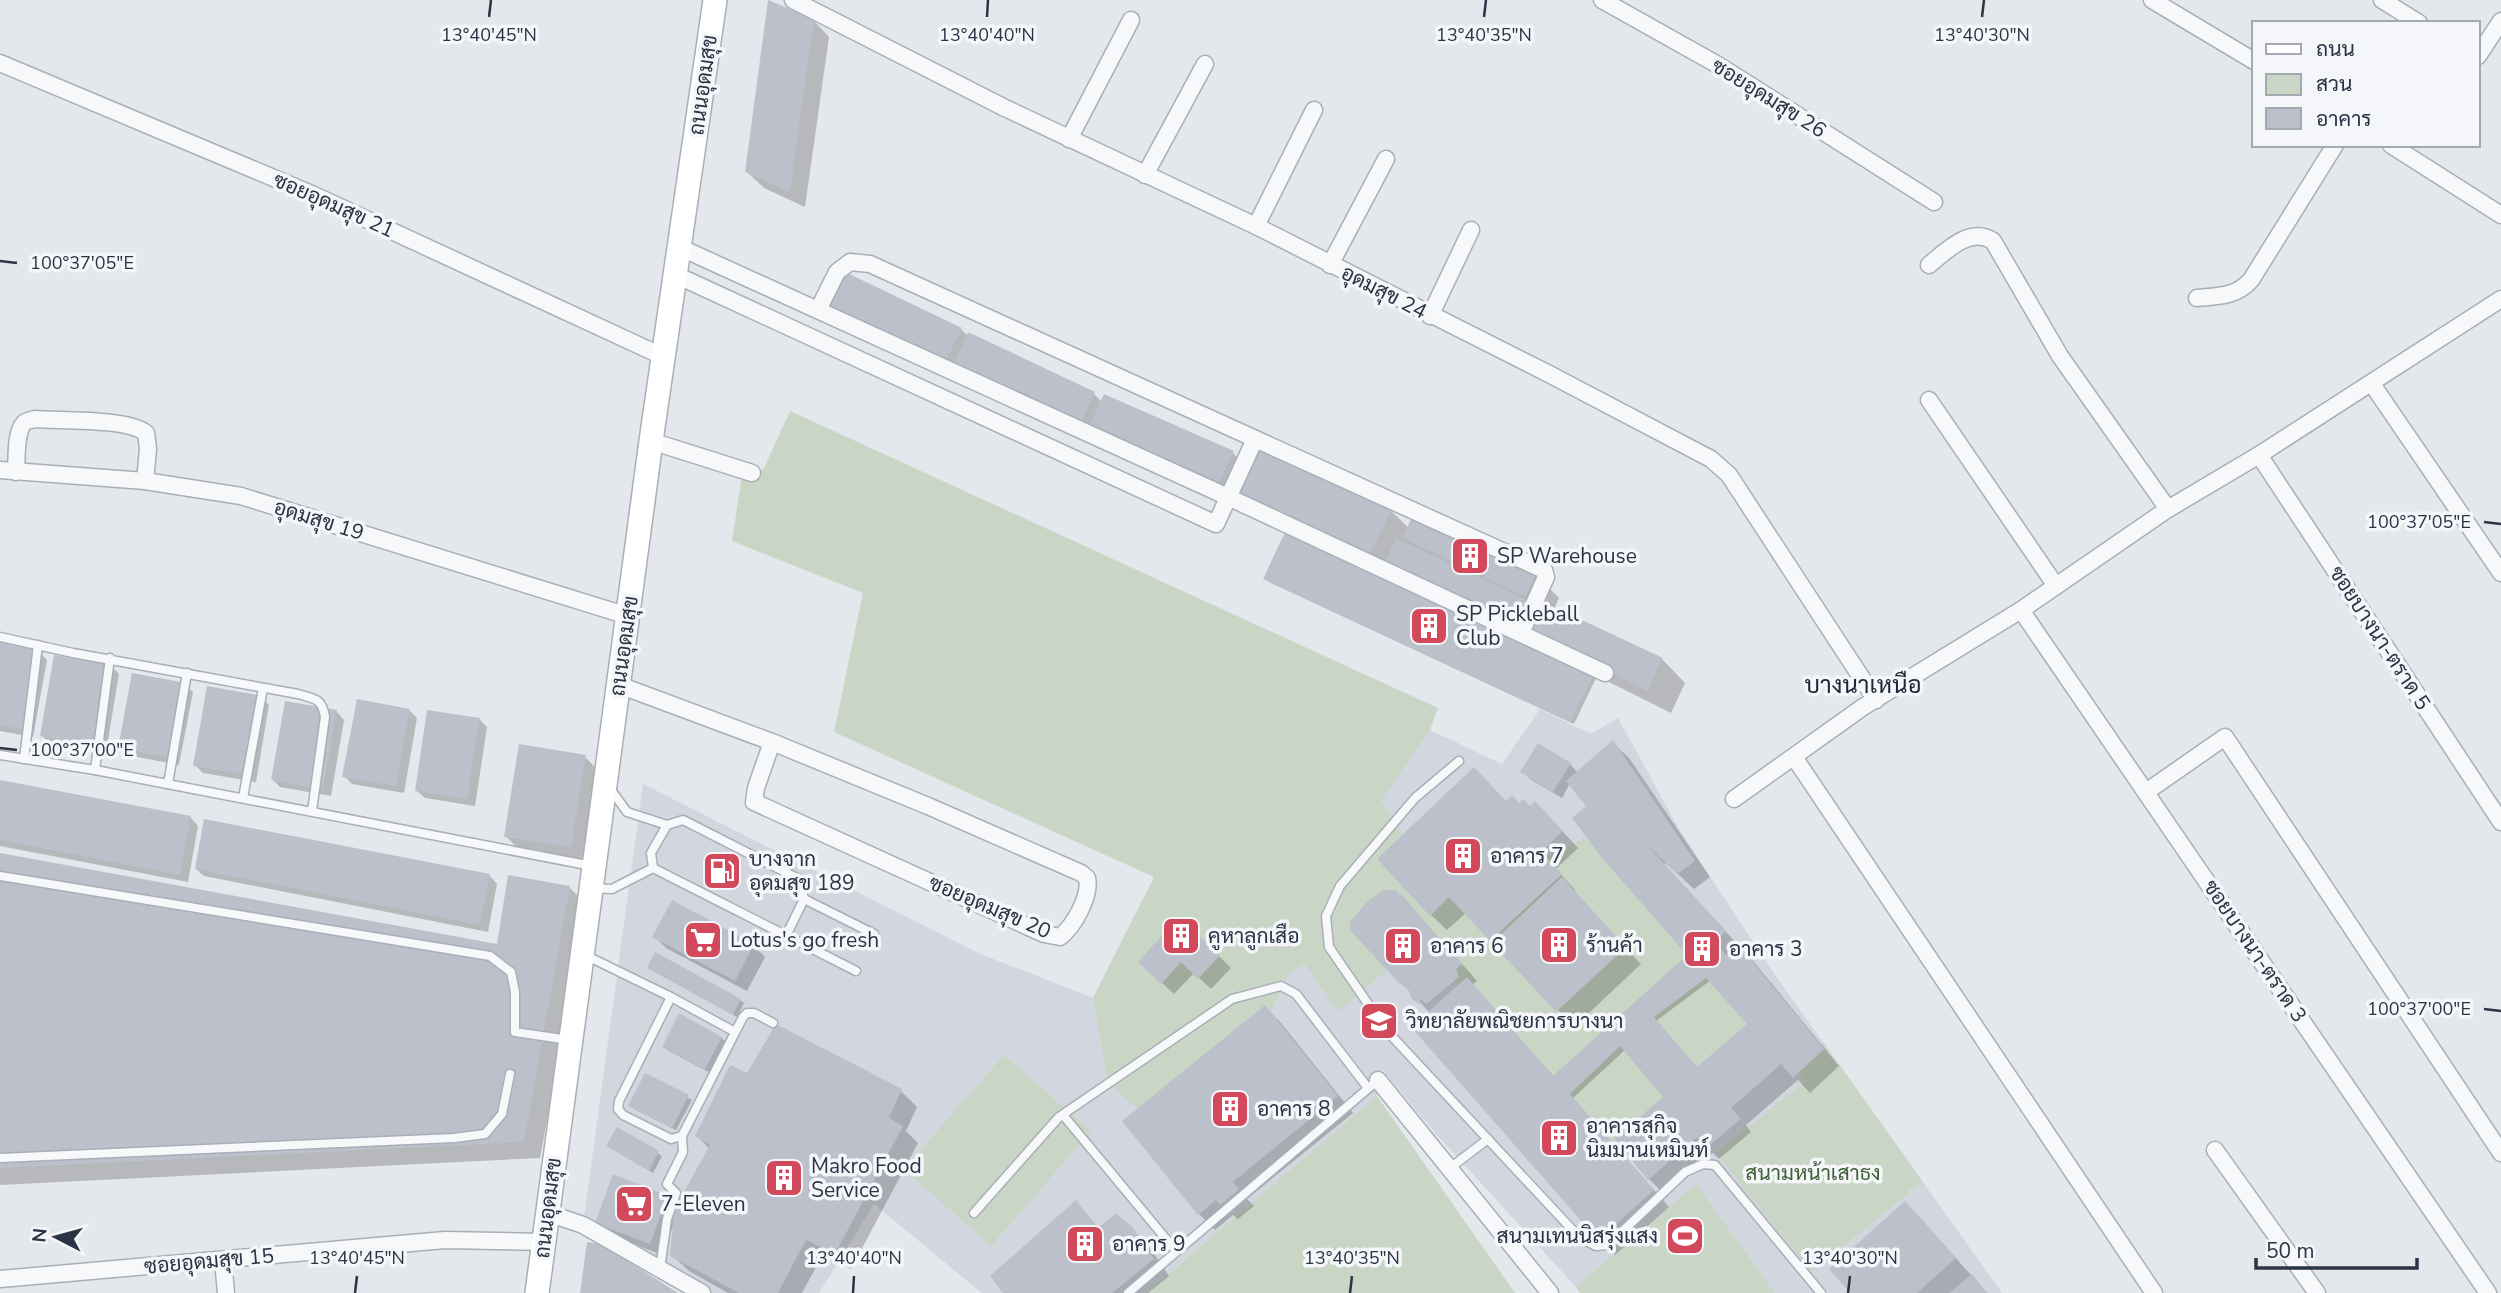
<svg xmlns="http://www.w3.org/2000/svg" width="2501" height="1293" font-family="'Nunito Sans',Sarabun,sans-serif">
<rect width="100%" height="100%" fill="#e4e7ec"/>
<polygon fill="#d2d6de" points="1540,709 1591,734 1618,718 1679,829 1775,975 2002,1293 1775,1293 1696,1185 1576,1287 1436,1134 1382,1069 1377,1096 1146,1293 982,1293 874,1204 819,1293 707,1293 584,1218 643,784 978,953 1093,998 1152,884 1279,947 1430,730 1502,764"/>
<g fill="#c9d6c5">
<polygon points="790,411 1438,708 1430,730 1381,801 1451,902 1600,831 1757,1017 1607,1148 1420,943 1338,1011 1305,964 1289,973 1266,1021 1151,1118 1129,1102 1108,1081 1093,998 1154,877 834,732 863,593 732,541 744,462 763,470"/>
<polygon points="1824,1043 1923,1182 1908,1191 1909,1193 1811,1272 1716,1153 1805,1082 1792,1064"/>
<polygon points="1004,1055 1091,1131 991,1246 904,1169"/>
<polygon points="1377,1096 1515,1293 1146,1293"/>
<polygon points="1696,1184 1775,1293 1580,1293 1576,1287"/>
</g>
<g fill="#0003" fill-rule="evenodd">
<polygon points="770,1 813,20 829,37 805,207 764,188 747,172"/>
<polygon points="961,329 968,336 969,334 1094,394 1102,402 1233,453 1245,465 1391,511 1409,528 1536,575 1559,598 1554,609 1662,659 1685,683 1671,713 1597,676 1574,724 1269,582 1287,532 854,331"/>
<polygon points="0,645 39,652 47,660 33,737 0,731"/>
<polygon points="111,666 119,674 106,752 49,743 42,735"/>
<polygon points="185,685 193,692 179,765 127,755 120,747"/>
<polygon points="262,698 269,705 256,782 203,773 195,765"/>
<polygon points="409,710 417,718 404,793 352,784 344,776"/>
<polygon points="337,712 344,720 331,796 280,787 272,779"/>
<polygon points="479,719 487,727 475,806 425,798 417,791"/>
<path d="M 1613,743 L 1629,758 L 1710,877 L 1694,889 L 1666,863 L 1664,865 L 1754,962 L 1839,1066 L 1810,1093 L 1798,1080 L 1746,1125 L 1751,1132 L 1719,1159 L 1713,1153 L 1665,1195 L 1649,1179 L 1665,1097 L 1625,1050 L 1573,1098 L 1669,1207 L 1615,1255 L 1599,1239 L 1430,1013 L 1400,981 L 1403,898 L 1471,974 L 1477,981 L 1472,985 L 1554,1077 L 1690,956 L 1588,806 L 1570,783 L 1562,798 L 1530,779 L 1523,771 L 1570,764 L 1578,773 ZM 1711,980 L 1749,1025 L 1698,1069 L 1656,1021 Z"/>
<polygon points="585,757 601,773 586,863 522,853 506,836"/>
<polygon points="0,782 191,818 198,826 188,882 0,846"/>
<polygon points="1507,803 1530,808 1551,819 1578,848 1556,869 1576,891 1574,893 1641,964 1574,1027 1466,913 1447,930 1431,915"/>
<polygon points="0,855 498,946 569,887 581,899 574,973 540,1158 0,1185"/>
<polygon points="196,869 490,876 497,884 488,932 204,876"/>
<polygon points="654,936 753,945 765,957 747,991 666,948"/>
<polygon points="1219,956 1231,968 1211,989 1194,973 1174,994 1140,962"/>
<polygon points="649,968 740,1000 744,1003 737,1017"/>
<polygon points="1265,1007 1281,1023 1353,1113 1247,1199 1254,1206 1238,1219 1233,1215 1215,1230 1199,1214"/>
<polygon points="721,1038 725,1041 709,1072 667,1050"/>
<polygon points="646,1075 692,1100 676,1130 634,1109"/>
<polygon points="747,1075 901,1091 917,1107 906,1131 918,1143 851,1269 823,1254 802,1293 728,1293 689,1271 672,1255 674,1224 662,1255 609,1234 597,1222 667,1197 678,1207 710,1149 697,1136"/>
<polygon points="617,1129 662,1156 653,1173 608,1146"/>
<polygon points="1076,1203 1100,1229 1132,1229 1149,1246 1169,1276 1148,1293 1005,1293"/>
<polygon points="1921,1219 1987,1293 1852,1293"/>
</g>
<g fill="#bbc0ca" fill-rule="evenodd">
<polygon points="768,0 814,19 790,192 745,172"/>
<polygon points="845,272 962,328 945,363 828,308"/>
<polygon points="968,332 1095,392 1080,425 953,367"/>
<polygon points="1104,394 1234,451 1218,485 1089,426"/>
<polygon points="1256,447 1392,509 1368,558 1231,495"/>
<polygon points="1413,514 1537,573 1525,596 1403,538"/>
<polygon points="1286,530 1594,674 1570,722 1263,579"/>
<polygon points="1396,538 1526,600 1515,626 1383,566"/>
<polygon points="1539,600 1663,658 1647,691 1525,630"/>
<polygon points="0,643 40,651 26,730 0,725"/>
<polygon points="54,655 112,665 99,746 40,736"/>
<polygon points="132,673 186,683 172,758 118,748"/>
<polygon points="207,686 263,696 249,775 193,766"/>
<polygon points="357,699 410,709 396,786 342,777"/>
<polygon points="285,701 337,710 323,789 271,780"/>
<polygon points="427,710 480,718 467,799 415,791"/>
<path d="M 1613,740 L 1695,861 L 1677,874 L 1645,843 L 1726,931 L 1715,942 L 1726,955 L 1738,944 L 1824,1049 L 1793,1078 L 1781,1064 L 1731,1108 L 1741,1119 L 1706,1148 L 1697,1137 L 1648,1180 L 1614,1139 L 1663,1097 L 1620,1046 L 1570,1094 L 1654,1190 L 1598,1240 L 1411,1027 L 1467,977 L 1553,1076 L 1687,955 L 1602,858 L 1572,818 L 1586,806 L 1566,781 ZM 1706,978 L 1747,1024 L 1697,1067 L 1654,1017 Z"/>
<polygon points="1538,743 1571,763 1553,792 1520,772"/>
<polygon points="519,744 586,755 571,847 504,837"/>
<polygon points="1474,767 1506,801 1512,795 1519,803 1523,799 1530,806 1535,801 1563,831 1541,852 1562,874 1490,941 1449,897 1430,916 1377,859"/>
<polygon points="0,780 191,816 180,875 0,840"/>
<polygon points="204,819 490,874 480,925 195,869"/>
<polygon points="0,853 497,944 508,875 570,886 524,1142 0,1168"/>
<polygon points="1562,877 1626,947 1556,1012 1492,943"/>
<polygon points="1383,890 1395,890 1404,897 1443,944 1442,948 1449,956 1456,955 1462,964 1456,969 1459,977 1426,1004 1421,999 1419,1004 1411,998 1409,990 1398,982 1350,930 1350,922 1366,903"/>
<polygon points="672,900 754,944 735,981 652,937"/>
<polygon points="1179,917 1220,955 1198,979 1181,962 1161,984 1138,962"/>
<polygon points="655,952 741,999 733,1015 647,968"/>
<polygon points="1265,1005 1338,1096 1233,1182 1239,1189 1220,1205 1216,1200 1198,1215 1122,1121"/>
<polygon points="679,1013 722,1037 705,1069 662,1047"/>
<polygon points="776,1024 902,1089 889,1118 903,1126 835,1254 806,1240 778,1293 739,1293 670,1256 674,1210 710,1145 695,1136 730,1065 747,1073"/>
<polygon points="645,1073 689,1095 672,1128 628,1106"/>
<polygon points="617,1127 659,1151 649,1171 606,1146"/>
<polygon points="613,1174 668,1196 650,1244 595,1223"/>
<polygon points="1076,1200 1098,1228 1116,1213 1133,1228 1154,1259 1112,1293 1003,1293 990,1276"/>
<polygon points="1905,1201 1956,1258 1917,1293 1850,1293 1829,1269"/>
<polygon points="587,1242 601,1244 678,1293 580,1293"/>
<polygon points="1972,1274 1987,1293 1949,1293"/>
</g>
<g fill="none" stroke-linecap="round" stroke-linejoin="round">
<defs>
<g id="service">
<path d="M 0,637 L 73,653 L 298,694 C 315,699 322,698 325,717 L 312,811"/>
<polyline points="0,755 95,770 592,866"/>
<polyline points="24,759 38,645"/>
<polyline points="1459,761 1415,798 1340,886 1326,916 1329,947 1386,1030 1580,1238 1596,1246 1608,1245 1685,1172 1703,1164 1715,1165 1821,1293"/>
<polyline points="95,770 110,658"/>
<polyline points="168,784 187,673"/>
<polyline points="609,787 627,812 667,825"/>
<polyline points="243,798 263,688"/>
<polyline points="653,868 651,853 667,825 683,820 799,879 804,899 874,934"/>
<polyline points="0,876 490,956 511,972 515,992 515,1032 569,1040"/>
<polyline points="592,888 612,889 653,868 856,971"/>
<polyline points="786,936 804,899"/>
<polyline points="585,955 671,997 735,1032"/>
<polyline points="671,997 619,1101 618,1109 623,1115 671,1139 682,1136 743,1017 747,1013 754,1013 773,1023"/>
<polyline points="1063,1115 1176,1251"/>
<polyline points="0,1158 454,1138 485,1134 502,1114 510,1074"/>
<polyline points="1450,1168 1488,1139"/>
<polyline points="974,1213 1059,1117 1232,999 1281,986 1296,994 1368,1088"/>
<polyline points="660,1269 667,1219 676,1193 667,1184 683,1152 682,1136"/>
<polyline points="1128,1293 1371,1086"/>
</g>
<g id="minor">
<polyline points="793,0 1005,108 1256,226 1549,374 1711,459 1729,475 1876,700"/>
<polyline points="1602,0 1718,65 1934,202"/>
<polyline points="2152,0 2254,61"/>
<polyline points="2382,0 2419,23"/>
<polyline points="2478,56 2501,21"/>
<polyline points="0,63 314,195 664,357"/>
<polyline points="1069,139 1131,20"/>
<polyline points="2391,145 2501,215"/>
<polyline points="1145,175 1205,64"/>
<polyline points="1256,226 1314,110"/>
<polyline points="679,247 1228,497 1605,673"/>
<polyline points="1330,265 1386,159"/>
<path d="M 1929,265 C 1946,251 1970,226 1993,241 L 2060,356 L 2168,509"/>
<polyline points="676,275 1216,524 1255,439"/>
<path d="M 2197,298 C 2218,296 2236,297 2251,280 L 2335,145"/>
<polyline points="818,310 837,272 850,262 870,264 1544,570 1546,577 1521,633"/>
<polyline points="1430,316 1471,230"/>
<polyline points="2372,384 2501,573"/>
<polyline points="1929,400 2056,586"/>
<polyline points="651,441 752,473"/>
<polyline points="2259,455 2501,822"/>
<polyline points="0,470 145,481 241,496 628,616"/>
<path d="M 16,472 C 17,459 15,433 24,423 C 26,421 31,420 35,419 C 62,421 126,418 146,433 L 148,449 L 145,481"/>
<polyline points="2021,610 2488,1293"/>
<path d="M 619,685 L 772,742 L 928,806 L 1081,873 L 1087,878 C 1091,896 1074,926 1060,937 L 1044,934 L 754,802 L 756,788 L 772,742"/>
<polyline points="1794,757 2154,1293"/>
<polyline points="2146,792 2225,737 2501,1153"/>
<polyline points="1734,799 1863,707 2021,610 2168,509 2259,455 2501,299"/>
<polyline points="1378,1080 1550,1293"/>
<polyline points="2215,1150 2317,1293"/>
<polyline points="548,1213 583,1225 702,1293"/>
<polyline points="223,1260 226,1293"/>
<polyline points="0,1279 445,1240 543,1242"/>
</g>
<polyline id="secondary" points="537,1293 651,441 715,0"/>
</defs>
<use href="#service" stroke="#a9aeb7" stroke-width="11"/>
<use href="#minor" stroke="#a9aeb7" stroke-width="19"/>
<use href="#secondary" stroke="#a9aeb7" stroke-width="26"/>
<use href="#service" stroke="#f7f8fa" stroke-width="8"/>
<use href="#minor" stroke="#f7f8fa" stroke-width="16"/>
<use href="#secondary" stroke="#fff" stroke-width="23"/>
</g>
<path fill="none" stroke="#2b3445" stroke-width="2.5" d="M 489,17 L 491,0M 987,17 L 988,0M 1484,17 L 1486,0M 1982,17 L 1984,0M 0,261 L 17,263M 2484,522 L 2501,524M 0,748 L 17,750M 2484,1009 L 2501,1011M 355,1293 L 357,1276M 853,1293 L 854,1276M 1350,1293 L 1352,1276M 1848,1293 L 1850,1276"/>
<defs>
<symbol id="building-square" viewBox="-11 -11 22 22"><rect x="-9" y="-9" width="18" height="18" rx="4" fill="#d1495b" stroke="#f4f6f9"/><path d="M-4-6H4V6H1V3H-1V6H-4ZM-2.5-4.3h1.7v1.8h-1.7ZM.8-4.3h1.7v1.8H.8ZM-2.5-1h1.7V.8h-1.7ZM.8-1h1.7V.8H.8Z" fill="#fff"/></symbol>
<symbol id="fuel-square" viewBox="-11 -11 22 22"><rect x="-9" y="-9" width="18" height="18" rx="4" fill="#d1495b" stroke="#f4f6f9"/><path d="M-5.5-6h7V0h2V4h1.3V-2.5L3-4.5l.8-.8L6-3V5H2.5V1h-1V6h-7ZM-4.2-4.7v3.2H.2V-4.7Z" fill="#fff"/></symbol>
<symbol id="supermarket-square" viewBox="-11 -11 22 22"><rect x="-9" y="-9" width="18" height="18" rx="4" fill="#d1495b" stroke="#f4f6f9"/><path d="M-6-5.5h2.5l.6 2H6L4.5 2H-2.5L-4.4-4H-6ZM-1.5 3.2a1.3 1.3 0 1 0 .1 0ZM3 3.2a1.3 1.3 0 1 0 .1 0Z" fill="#fff"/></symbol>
<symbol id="university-square" viewBox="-11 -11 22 22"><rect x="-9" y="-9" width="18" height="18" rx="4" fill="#d1495b" stroke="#f4f6f9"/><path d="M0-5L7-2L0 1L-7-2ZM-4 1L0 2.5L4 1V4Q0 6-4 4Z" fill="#fff"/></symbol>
<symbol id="stadium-square" viewBox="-11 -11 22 22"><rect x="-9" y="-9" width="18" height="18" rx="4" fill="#d1495b" stroke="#f4f6f9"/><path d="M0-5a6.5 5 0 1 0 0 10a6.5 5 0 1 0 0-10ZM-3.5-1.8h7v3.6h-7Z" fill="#fff"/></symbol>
</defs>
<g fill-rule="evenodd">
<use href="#building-square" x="1448" y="534" width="44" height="44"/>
<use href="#building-square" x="1407" y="604" width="44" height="44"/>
<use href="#building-square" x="1441" y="834" width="44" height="44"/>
<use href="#fuel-square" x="700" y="849" width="44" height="44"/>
<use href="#building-square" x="1159" y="914" width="44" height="44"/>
<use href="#supermarket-square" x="681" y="918" width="44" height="44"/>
<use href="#building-square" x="1537" y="923" width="44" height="44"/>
<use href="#building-square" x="1381" y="924" width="44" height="44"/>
<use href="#building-square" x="1680" y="927" width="44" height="44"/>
<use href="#university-square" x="1357" y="999" width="44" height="44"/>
<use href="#building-square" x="1208" y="1087" width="44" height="44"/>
<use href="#building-square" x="1537" y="1116" width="44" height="44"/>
<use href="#building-square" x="762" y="1156" width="44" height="44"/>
<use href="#supermarket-square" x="612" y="1182" width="44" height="44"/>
<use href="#stadium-square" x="1663" y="1214" width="44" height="44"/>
<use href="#building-square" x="1063" y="1222" width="44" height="44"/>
</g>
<g text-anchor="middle" stroke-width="7" stroke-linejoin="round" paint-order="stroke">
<g font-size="21" fill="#2b3445" stroke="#f4f6f9">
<text transform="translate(703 85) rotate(-82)" y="7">ถนนอุดมสุข</text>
<text transform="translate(1769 98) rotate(32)" y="7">ซอยอุดมสุข 26</text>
<text transform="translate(334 205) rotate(24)" y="7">ซอยอุดมสุข 21</text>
<text transform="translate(1384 292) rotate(27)" y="7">อุดมสุข 24</text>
<text transform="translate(319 520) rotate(17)" y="7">อุดมสุข 19</text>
<text transform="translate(2380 638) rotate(57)" y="7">ซอยบางนา-ตราด 5</text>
<text transform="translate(624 646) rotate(-82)" y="7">ถนนอุดมสุข</text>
<text transform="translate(990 907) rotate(23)" y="7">ซอยอุดมสุข 20</text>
<text transform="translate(2255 951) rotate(56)" y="7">ซอยบางนา-ตราด 3</text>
<text transform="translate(548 1208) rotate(-83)" y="7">ถนนอุดมสุข</text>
<text transform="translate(209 1261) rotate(-5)" y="7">ซอยอุดมสุข 15</text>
</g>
<g font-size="21" fill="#2b3445" stroke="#f4f6f9" text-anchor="start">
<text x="1497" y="563">SP Warehouse</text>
<text x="1456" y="621">SP Pickleball<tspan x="1456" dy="24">Club</tspan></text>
<text x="1490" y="863">อาคาร 7</text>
<text x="749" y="866">บางจาก<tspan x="749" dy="24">อุดมสุข 189</tspan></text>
<text x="1208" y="943">คูหาลูกเสือ</text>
<text x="730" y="947">Lotus's go fresh</text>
<text x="1586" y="952">ร้านค้า</text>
<text x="1430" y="953">อาคาร 6</text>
<text x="1729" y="956">อาคาร 3</text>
<text x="1406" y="1028">วิทยาลัยพณิชยการบางนา</text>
<text x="1257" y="1116">อาคาร 8</text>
<text x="1586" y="1133">อาคารสุกิจ<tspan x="1586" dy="24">นิมมานเหมินท์</tspan></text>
<text x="811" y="1173">Makro Food<tspan x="811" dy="24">Service</tspan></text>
<text x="661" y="1211">7-Eleven</text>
<text x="1658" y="1243" text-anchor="end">สนามเทนนิสรุ่งแสง</text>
<text x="1112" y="1251">อาคาร 9</text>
</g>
<g font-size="21" fill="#3f6138" stroke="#f4f6f9">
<text x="1813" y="1180">สนามหน้าเสาธง</text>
</g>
<g font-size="24" fill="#1d2536" stroke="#f4f6f9">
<text x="1863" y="693">บางนาเหนือ</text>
</g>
</g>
<g font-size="18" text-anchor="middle" fill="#2b3445" stroke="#f4f6f9" stroke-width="7" stroke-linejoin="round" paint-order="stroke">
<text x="489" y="41">13°40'45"N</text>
<text x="987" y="41">13°40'40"N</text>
<text x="1484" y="41">13°40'35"N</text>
<text x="1982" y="41">13°40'30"N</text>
<text x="82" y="269">100°37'05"E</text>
<text x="2419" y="528">100°37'05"E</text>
<text x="82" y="756">100°37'00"E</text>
<text x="2419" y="1015">100°37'00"E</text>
<text x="357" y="1264">13°40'45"N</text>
<text x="854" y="1264">13°40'40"N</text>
<text x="1352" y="1264">13°40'35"N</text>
<text x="1850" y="1264">13°40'30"N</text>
</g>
<rect x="2252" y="21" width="228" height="126" fill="#f4f6f9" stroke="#a4a8b1" stroke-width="2"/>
<rect x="2266" y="44" width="35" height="10" fill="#ffffff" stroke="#a4a8b1" stroke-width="2"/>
<text x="2316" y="56" font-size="21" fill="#2b3445">ถนน</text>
<rect x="2266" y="74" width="35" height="21" fill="#c9d6c5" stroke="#a4a8b1" stroke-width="2"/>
<text x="2316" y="91" font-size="21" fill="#2b3445">สวน</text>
<rect x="2266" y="108" width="35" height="21" fill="#bbc0ca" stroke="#a4a8b1" stroke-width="2"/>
<text x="2316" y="126" font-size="21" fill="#2b3445">อาคาร</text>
<g transform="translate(56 1237) rotate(276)" stroke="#f4f6f9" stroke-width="5" paint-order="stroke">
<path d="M0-5L12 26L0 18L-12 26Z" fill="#2b3445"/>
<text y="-10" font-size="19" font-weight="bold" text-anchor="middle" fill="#2b3445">N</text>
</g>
<path d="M2256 1258v10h161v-10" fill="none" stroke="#2b3445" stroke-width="3.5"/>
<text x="2266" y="1258" font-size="21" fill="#2b3445" stroke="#f4f6f9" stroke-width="5" paint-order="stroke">50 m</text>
</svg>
